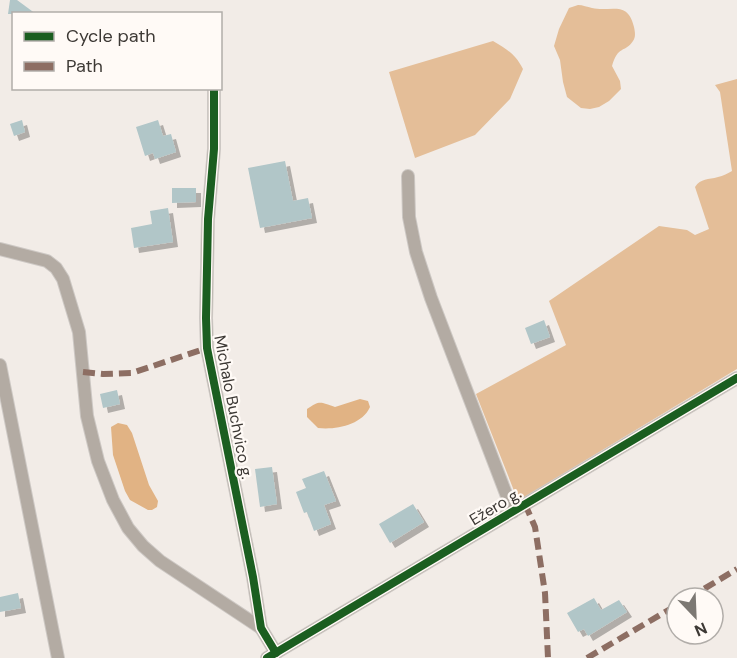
<svg xmlns="http://www.w3.org/2000/svg" width="737" height="658" font-family="'DM Sans',sans-serif">
<defs>
<filter id="shadow"><feDropShadow dx="5" dy="5" stdDeviation="0" flood-color="#0004"/></filter>
</defs>
<rect width="100%" height="100%" fill="#f2ece7"/>
<g fill="#e4be98">
<path d="M 578,5 C 583,5 587,7 592,8 C 611,12 628,0 634,27 C 635,32 636,37 633,41 C 625,53 618,45 612,66 L 620,81 L 621,89 L 609,101 L 599,107 L 590,109 L 581,108 L 567,97 L 563,82 L 560,60 L 554,46 L 559,29 L 569,8 Z"/>
<path d="M 493,41 C 508,50 515,54 523,69 L 510,99 L 475,135 L 415,158 L 389,72 Z"/>
<path d="M 737,79 L 737,369 L 518,501 L 476,394 L 566,345 L 549,301 L 659,226 L 687,230 L 695,235 L 709,229 L 695,187 C 701,178 708,180 718,177 C 723,176 728,173 732,171 L 720,92 L 715,85 Z"/>
</g>
<g fill="#e1b384">
<path d="M 360,399 L 368,401 L 370,407 C 362,425 336,430 318,428 L 307,417 L 307,409 C 320,400 320,402 335,407 Z"/>
<polygon points="118,423 127,425 132,433 149,485 158,501 157,507 152,510 148,510 130,500 125,491 113,455 111,427"/>
</g>
<g fill="#b1c6c8" filter="url(#shadow)">
<polygon points="10,0 17,0 36,14 8,14"/>
<polygon points="22,120 25,132 14,136 10,124"/>
<polygon points="158,120 163,136 171,134 176,152 155,159 153,153 145,156 136,127"/>
<polygon points="285,161 293,201 308,198 312,218 260,228 248,168"/>
<polygon points="172,188 196,188 196,202 172,203"/>
<polygon points="168,208 173,242 134,248 131,228 152,224 150,211"/>
<polygon points="544,320 550,337 531,344 525,328"/>
<polygon points="117,390 120,404 103,408 100,394"/>
<polygon points="272,467 277,504 260,507 255,469"/>
<polygon points="324,471 336,501 324,505 331,524 314,531 307,512 304,513 296,492 306,488 302,479"/>
<polygon points="413,504 424,522 390,543 379,524"/>
<polygon points="18,593 21,608 0,612 0,597"/>
<polygon points="594,598 601,610 619,600 627,612 588,636 584,629 578,632 567,613"/>
</g>
<g fill="none" stroke-linecap="round" stroke-linejoin="round">
<defs>
<g id="minor">
<polyline points="214,88 214,149 208,219 206,318 207,348 253,577 261,628 276,653"/>
<polyline points="408,176 409,217 416,252 431,298 513,512"/>
<polyline points="0,249 47,261 56,268 63,279 79,332 87,416 98,461 113,500 128,528 143,546 160,561 261,628"/>
<polyline points="0,365 58,658"/>
<polyline points="267,658 737,378"/>
</g>
</defs>
<use href="#minor" stroke="#cdc8c4" stroke-width="14"/>
<use href="#minor" stroke="#b3aba3" stroke-width="12"/>
<g stroke="#8d6e63" stroke-width="6" stroke-dasharray="12 6" stroke-linecap="butt">
<polyline points="83,372 103,374 132,373 207,348"/>
<polyline points="525,504 535,527 545,593 548,658"/>
<polyline points="689,598 737,569"/>
<polyline points="587,658 677,605"/>
</g>
<defs>
<g id="cycleway">
<polyline points="214,88 214,149 208,219 206,318 207,348 253,577 261,628 276,653"/>
<polyline points="267,658 737,378"/>
</g>
</defs>
<use href="#cycleway" stroke="#fffaf6" stroke-width="11"/>
<use href="#cycleway" stroke="#1b5e20" stroke-width="8"/>
</g>
<g text-anchor="middle" stroke-width="4.5" stroke-linejoin="round" paint-order="stroke">
<g font-size="16" fill="#3d3935" stroke="#fffaf6">
<text transform="translate(234 407) rotate(79)" y="6">Michalo Buchvico g.</text>
<text transform="translate(495 506) rotate(-31)" y="6">Ežero g.</text>
</g>
</g>
<rect x="12" y="12" width="210" height="78" fill="#fffaf6" stroke="#b1ada9" stroke-width="1.5"/>
<rect x="24" y="32" width="30" height="9" fill="#1b5e20" stroke="#b1ada9" stroke-width="1.5"/>
<text x="66" y="42" font-size="18" fill="#3d3935">Cycle path</text>
<rect x="24" y="62" width="30" height="9" fill="#8d6e63" stroke="#b1ada9" stroke-width="1.5"/>
<text x="66" y="72" font-size="18" fill="#3d3935">Path</text>
<g transform="translate(695 616) rotate(157)"><circle r="28" fill="#fffaf6" stroke="#b1ada9" stroke-width="1.5"/>
<path d="M0-4.5L10 22L0 15L-10 22Z" fill="#7c7873"/>
<text y="-9" font-size="16" font-weight="bold" text-anchor="middle" fill="#3d3935">N</text>
</g>
</svg>
